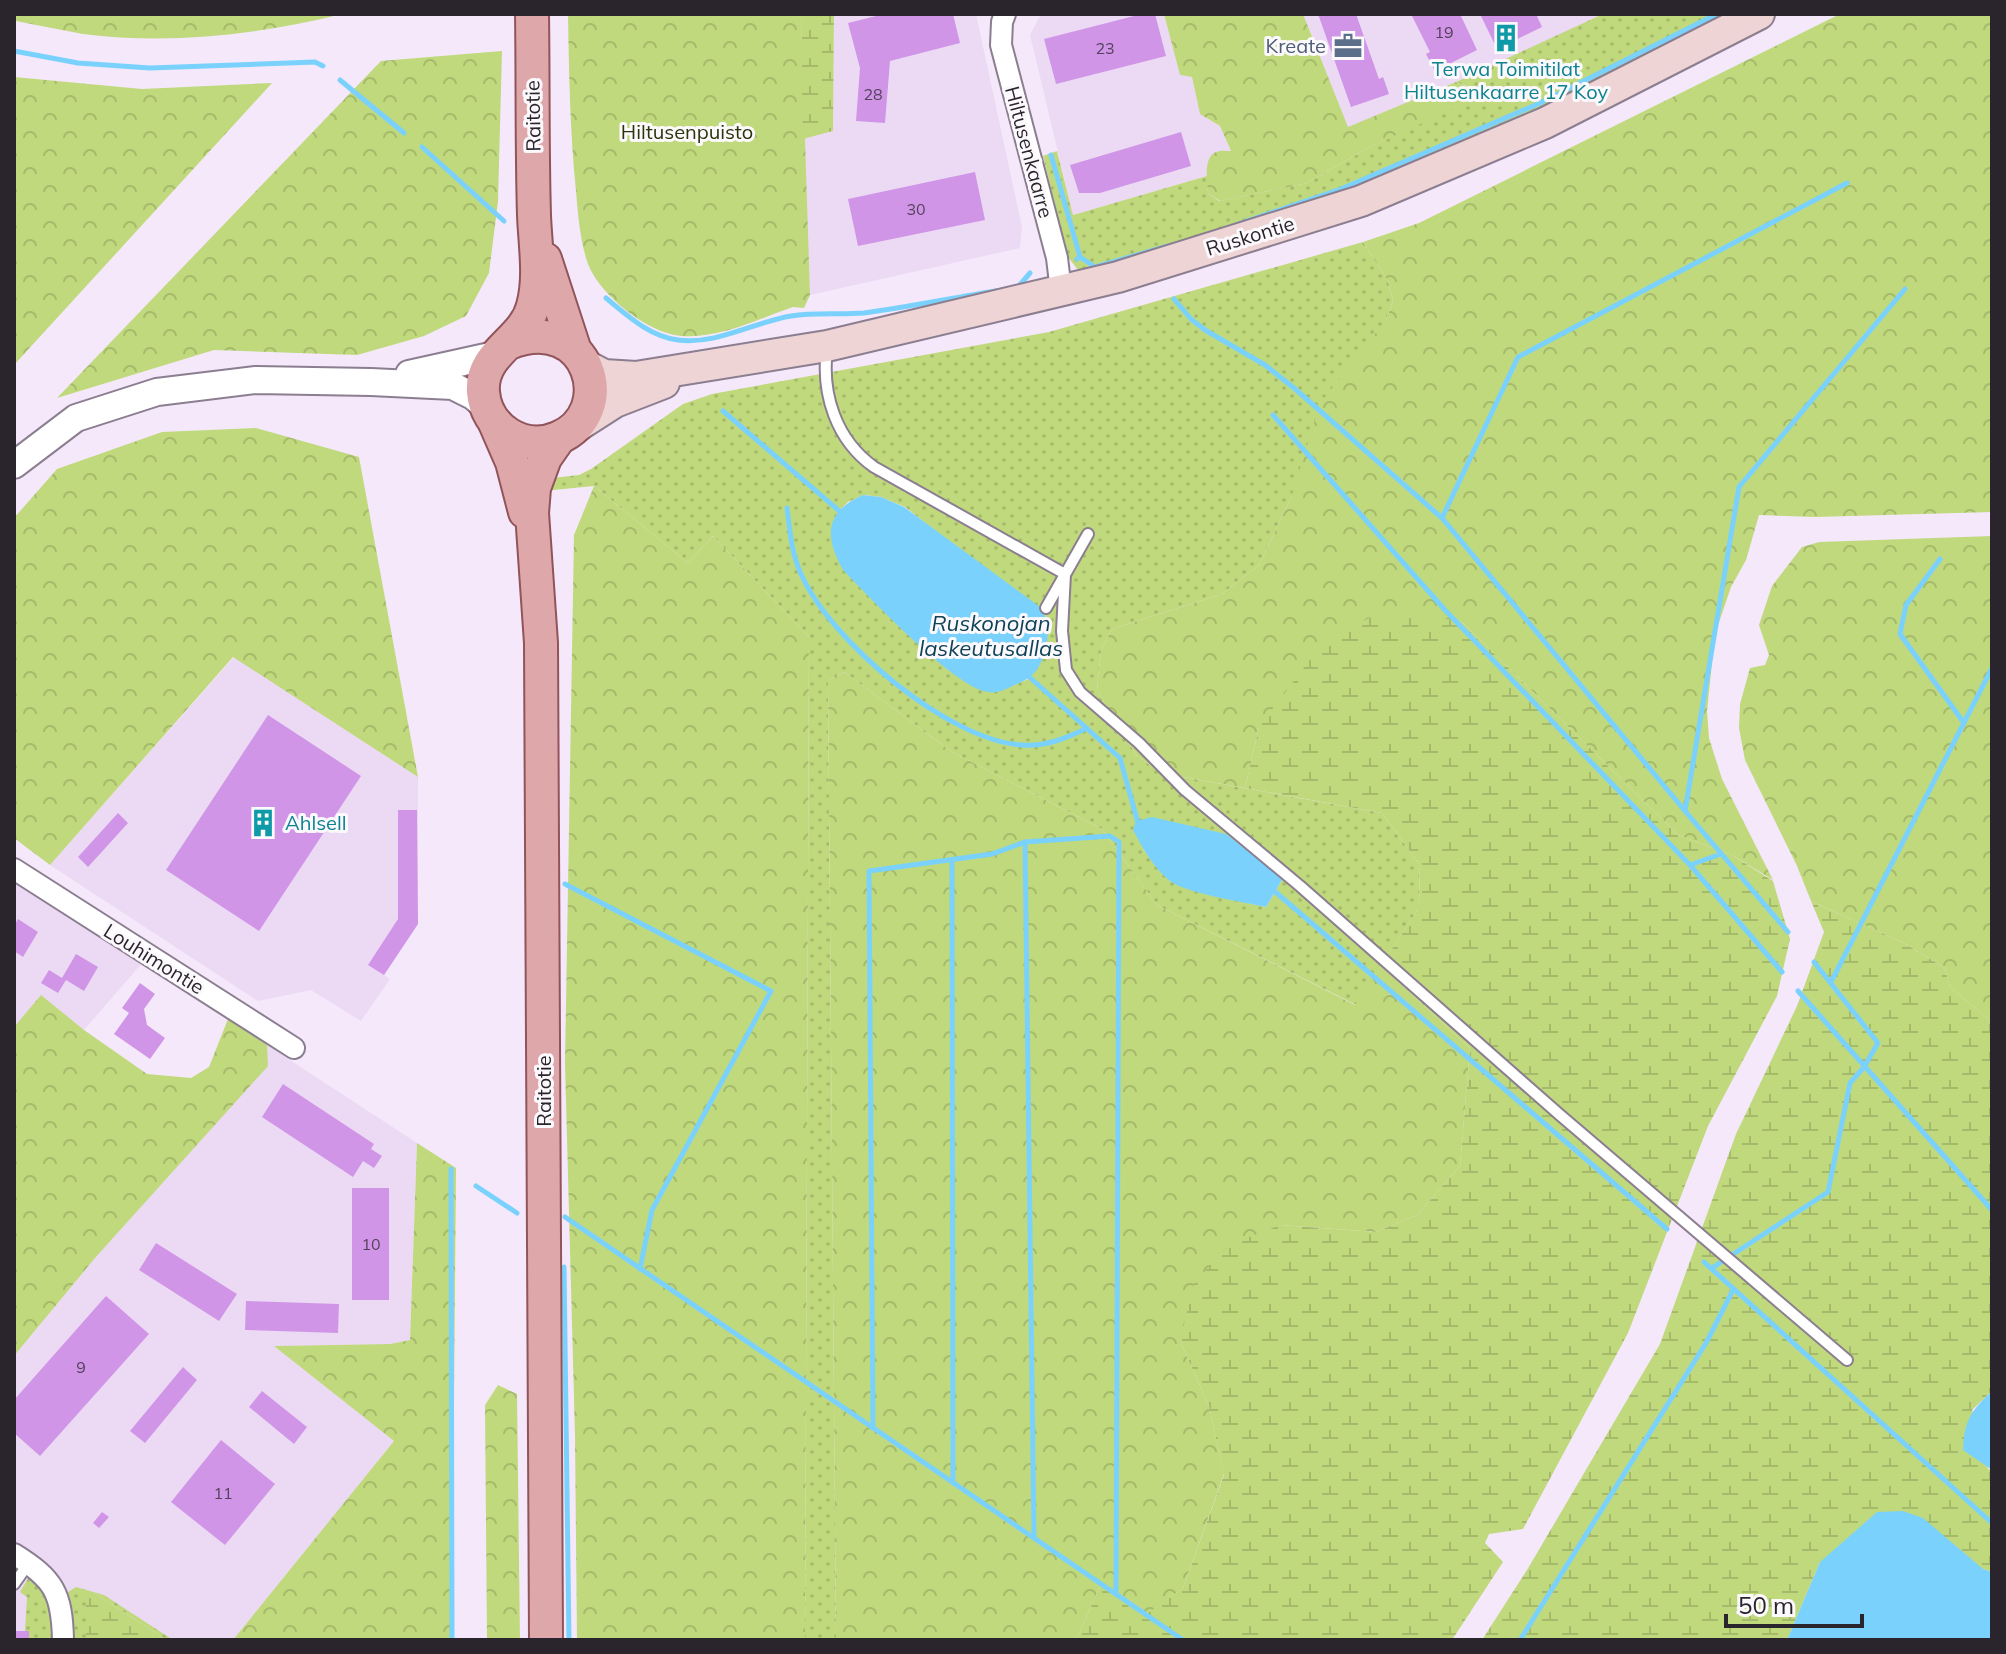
<svg xmlns="http://www.w3.org/2000/svg" width="2006" height="1654" font-family="Mulish,sans-serif">
<defs>
<pattern id="grass-dots" width="8" height="8" patternUnits="userSpaceOnUse" patternTransform="scale(2)"><rect width="8" height="8" fill="#c0d97c"/><path d="M2 2h.1M6 6h.1" fill="none" stroke="#a5ba6b" stroke-width="1.8" stroke-linecap="round"/></pattern>
<pattern id="forest-crowns" width="20" height="18" patternUnits="userSpaceOnUse" patternTransform="scale(2)"><rect width="20" height="18" fill="#c0d97c"/><path d="M2 6a3 3 0 1 1 6 0M12 15a3 3 0 1 1 6 0" fill="none" stroke="#a5ba6b"/></pattern>
<pattern id="wetland-marsh" width="20" height="14" patternUnits="userSpaceOnUse" patternTransform="scale(2)"><rect width="20" height="14" fill="#c0d97c"/><path d="M1 5h8M5 5V1M11 12h8M15 12V8" fill="none" stroke="#a5ba6b"/></pattern>
</defs>
<rect width="100%" height="100%" fill="#f5e8fb"/>
<g fill="#ecdaf4">
<polygon points="834,14 976,14 1022,227 1020,248 810,295 803,139 833,130"/>
<polygon points="1041,14 1164,14 1180,75 1192,77 1200,114 1220,126 1231,152 1208,165 1207,176 1073,215 1030,35"/>
<polygon points="1303,14 1603,14 1496,66 1348,128"/>
<polygon points="234,657 418,777 418,924 384,975 390,979 361,1021 311,990 258,1001 50,865"/>
<polygon points="14,881 142,963 84,1030 41,996 14,1027"/>
<polygon points="267,1045 417,1143 410,1340 390,1344 275,1346 394,1441 233,1640 167,1640 96,1594 86,1594 86,1640 14,1640 14,1356 95,1258 267,1066"/>
</g>
<g fill="url(#grass-dots)" fill-rule="evenodd">
<polygon points="1603,14 1735,14 1543,111 1346,195 1088,274 1078,270 1068,257 1043,156 1057,151 1073,215 1207,176 1208,193 1219,201 1307,183 1368,148 1485,93 1456,82"/>
<path d="M 1363,242 L 1388,281 L 1393,301 L 1386,320 L 1291,498 L 1259,565 L 1222,594 L 1112,629 L 1101,651 L 1097,690 L 1136,755 L 1161,773 L 1382,813 L 1419,864 L 1420,906 L 1356,1005 L 1157,905 L 1102,829 L 952,752 L 844,672 L 828,681 L 836,1640 L 805,1640 L 809,637 L 713,536 L 688,563 L 594,486 L 543,491 L 544,479 L 579,475 L 591,469 L 683,404 L 712,394 L 1049,332 ZM 864,495 L 881,497 L 905,507 L 970,558 L 1031,678 L 996,692 L 839,511 L 848,502 ZM 1143,849 L 1283,878 L 1266,907 L 1203,893 L 1170,881 Z"/>
<path d="M 29,1577 C 50,1595 51,1614 55,1640 L 29,1640 L 29,1631 L 25,1631 L 27,1597 L 20,1592 Z"/>
<polygon points="76,1587 104,1595 173,1640 167,1640 96,1594 86,1594 86,1640 73,1640 73,1611 68,1592"/>
</g>
<g fill="url(#forest-crowns)">
<path d="M 14,14 L 342,14 C 258,35 169,45 83,34 C 60,30 38,25 16,21 Z"/>
<path d="M 568,14 L 801,14 L 810,295 L 804,308 L 793,307 C 758,319 720,339 681,336 C 647,333 600,295 588,264 C 580,241 578,215 576,191 C 570,132 569,73 568,14 Z"/>
<path d="M 1164,14 L 1303,14 L 1348,127 L 1456,82 L 1486,94 L 1368,148 L 1307,183 L 1220,201 L 1208,193 C 1207,182 1203,157 1216,152 C 1221,150 1226,151 1231,151 L 1220,126 L 1200,114 L 1192,77 L 1180,75 Z"/>
<polygon points="1840,14 1992,14 1992,512 1815,517 1759,515 1746,560 1731,587 1715,634 1707,711 1709,738 1722,779 1773,880 1732,855 1678,835 1460,620 1437,620 1259,727 1245,788 1161,773 1136,755 1097,690 1101,651 1112,629 1222,594 1259,565 1291,498 1320,403 1386,320 1393,301 1388,281 1363,242 1419,223"/>
<polygon points="502,51 498,201 489,273 466,316 424,336 357,355 214,350 57,398 381,61"/>
<polygon points="14,77 142,89 272,83 14,365"/>
<polygon points="256,428 359,457 418,777 233,657 50,865 14,838 14,518 57,469 162,432"/>
<polygon points="594,486 688,563 713,536 809,637 805,1640 577,1640 575,1435 565,1064 574,535"/>
<polygon points="1992,536 1992,1022 1950,987 1945,968 1904,943 1811,901 1797,866 1745,760 1739,728 1740,704 1750,668 1765,665 1769,655 1759,625 1772,586 1802,547 1819,542"/>
<polygon points="844,672 952,752 1102,829 1157,905 1355,1005 1381,966 1470,1048 1460,1166 1417,1215 1376,1232 1280,1225 1180,1341 1209,1406 1224,1474 1183,1588 1142,1618 1101,1584 1076,1640 836,1640 828,681"/>
<polygon points="41,995 84,1030 147,1074 191,1078 209,1067 228,1019 267,1045 268,1066 95,1258 14,1356 14,1027"/>
<polygon points="417,1143 456,1168 452,1640 233,1640 394,1441 274,1346 390,1344 410,1340"/>
<polygon points="498,1385 517,1394 520,1640 487,1640 485,1405"/>
</g>
<g fill="url(#wetland-marsh)">
<polygon points="801,14 834,14 833,131 803,139"/>
<polygon points="1376,614 1460,620 1678,835 1732,855 1773,881 1790,939 1777,996 1708,1126 1628,1333 1523,1529 1489,1534 1485,1543 1503,1562 1452,1640 1076,1640 1101,1584 1142,1617 1183,1588 1224,1475 1209,1406 1180,1341 1194,1283 1229,1245 1280,1225 1376,1232 1417,1215 1460,1166 1470,1048 1381,966 1420,906 1419,864 1382,813 1245,788 1259,727 1321,645"/>
<polygon points="1811,901 1904,943 1945,968 1950,987 1992,1022 1992,1391 1972,1410 1988,1469 1992,1470 1992,1572 1983,1569 1820,1562 1787,1640 1482,1640 1527,1570 1660,1344 1736,1134 1797,1006 1824,932"/>
<polygon points="86,1594 96,1594 167,1640 86,1640"/>
</g>
<g fill="#7ad2fc">
<path d="M 863,495 L 881,497 L 904,507 L 1040,607 C 1051,623 1049,642 1042,660 C 1037,673 1029,679 1017,684 C 1008,688 998,694 988,692 C 955,688 868,596 843,570 C 824,536 825,512 863,495 Z"/>
<path d="M 1152,817 L 1226,834 L 1283,878 L 1266,907 C 1243,902 1188,894 1170,881 C 1154,869 1142,847 1133,830 L 1136,821 Z"/>
<path d="M 1992,1391 L 1992,1470 L 1963,1450 C 1964,1420 1971,1411 1992,1391 Z"/>
<polygon points="1903,1511 1923,1518 1983,1569 1992,1572 1992,1640 1787,1640 1820,1562 1877,1512"/>
</g>
<g fill="none" stroke-linecap="round" stroke-linejoin="round">
<g stroke="#7ad2fc" stroke-width="5">
<polyline points="14,51 78,63 150,68 315,62 323,66"/>
<polyline points="340,80 404,133"/>
<polyline points="422,147 504,221"/>
<polyline points="1051,155 1080,257"/>
<polyline points="1235,225 1341,189 1540,103 1717,14"/>
<polyline points="1077,259 1080,257 1095,267 1168,246"/>
<polyline points="1014,288 1018,287 1030,273"/>
<path d="M 606,298 C 628,316 649,336 678,340 C 717,345 754,322 791,316 C 815,312 840,315 864,313 C 908,307 952,298 996,291"/>
<polyline points="1174,299 1191,319 1205,330 1265,365 1294,388 1442,518 1685,811 1788,932"/>
<polyline points="723,411 844,515"/>
<polyline points="1273,415 1445,610 1690,865 1782,972"/>
<path d="M 787,508 C 790,531 791,552 801,574 C 830,640 948,741 1022,745 C 1045,747 1067,738 1087,728"/>
<polyline points="1442,518 1518,357 1847,183"/>
<polyline points="1940,559 1906,605 1900,634 1964,723"/>
<polyline points="1026,674 1120,758 1138,823"/>
<polyline points="1685,811 1739,487 1905,289"/>
<polyline points="1025,842 1034,1537"/>
<polyline points="952,860 953,1483"/>
<polyline points="1690,865 1721,854"/>
<polyline points="565,884 771,991 652,1210 640,1269"/>
<polyline points="1272,889 1667,1229"/>
<polyline points="1831,982 1992,668"/>
<polyline points="1798,991 1992,1210"/>
<polyline points="451,1169 452,1640"/>
<polyline points="476,1186 517,1213"/>
<polyline points="565,1217 1183,1640"/>
<polyline points="1704,1262 1992,1523"/>
<polyline points="564,1267 569,1640"/>
<polyline points="1712,1268 1828,1192 1850,1083 1864,1067 1878,1043 1814,962"/>
<polyline points="873,1428 869,871 992,854 1025,842 1110,836 1119,842 1116,1594"/>
<polyline points="1520,1640 1706,1343 1733,1290"/>
</g>
</g>
<g fill="#d095e7">
<polygon points="884,14 953,14 960,43 890,61 885,123 856,121 860,68 848,23"/>
<polygon points="1142,14 1155,14 1166,56 1056,84 1044,39"/>
<polygon points="1318,14 1356,14 1379,79 1383,77 1389,94 1351,107"/>
<polygon points="1411,14 1460,14 1477,50 1435,71 1426,54 1430,52"/>
<polygon points="1480,14 1536,14 1542,27 1497,49"/>
<polygon points="1181,132 1191,166 1100,193 1079,193 1070,165"/>
<polygon points="975,172 985,220 858,246 848,199"/>
<polygon points="268,715 361,776 259,931 166,870"/>
<polygon points="398,810 417,810 418,924 384,975 368,965 398,919"/>
<polygon points="118,813 128,823 88,867 78,857"/>
<polygon points="18,919 38,932 23,957 14,951 14,926"/>
<polygon points="76,954 98,967 84,991 66,980 58,993 41,983 49,970 62,978"/>
<polygon points="140,983 155,994 144,1009 147,1025 165,1038 150,1059 114,1034 129,1013 122,1008"/>
<polygon points="283,1084 374,1144 371,1149 382,1156 374,1168 363,1161 353,1177 262,1117"/>
<rect x="352" y="1188" width="37" height="112"/>
<polygon points="156,1243 237,1294 219,1321 139,1270"/>
<polygon points="106,1296 149,1334 40,1456 14,1433 14,1400"/>
<polygon points="246,1301 339,1304 338,1333 245,1330"/>
<polygon points="183,1367 197,1380 145,1443 130,1431"/>
<polygon points="262,1391 307,1427 294,1444 249,1407"/>
<polygon points="221,1440 275,1484 225,1545 171,1502"/>
<polygon points="102,1512 109,1517 99,1528 93,1523"/>
<rect x="14" y="1631" width="15" height="9"/>
</g>
<g fill="none" stroke-linecap="round" stroke-linejoin="round">
<defs>
<g id="service">
<path d="M 827,348 C 821,394 836,440 874,467 L 1065,574 L 1062,631 L 1066,670 L 1080,692 L 1139,743 L 1185,790 L 1300,886 L 1560,1115 L 1847,1360"/>
<polyline points="1046,608 1088,534"/>
<polyline points="14,1584 29,1563"/>
</g>
<g id="minor">
<polyline points="1005,14 1002,22 1001,45 1057,258 1061,291"/>
<polyline points="14,869 294,1048"/>
<path d="M 14,1554 C 54,1579 62,1593 63,1640"/>
</g>
<g id="tertiary">
<polyline points="409,374 495,355"/>
<polyline points="14,465 76,418 157,392 256,380 371,382 453,386 473,396 486,407"/>
</g>
<g id="secondary">
<polyline points="585,365 604,375 636,377 827,346 1118,277 1361,201 1545,123 1759,14"/>
<polyline points="573,429 615,402 664,383"/>
</g>
<g id="primary">
<polyline points="545,259 575,351"/>
<path d="M 509,343 C 590,311 619,413 558,438 C 523,453 486,428 483,392 C 480,352 524,342 533,306 C 541,277 535,244 534,215 C 532,148 533,81 532,14"/>
<polyline points="495,423 512,462 525,512"/>
<polyline points="546,1640 541,643 532,513 534,488 545,458 559,438"/>
</g>
</defs>
<use href="#service" stroke="#8b7e90" stroke-width="14"/>
<use href="#minor" stroke="#8b7e90" stroke-width="24"/>
<use href="#tertiary" stroke="#8b7e90" stroke-width="30"/>
<use href="#secondary" stroke="#8b7e90" stroke-width="34"/>
<use href="#primary" stroke="#91545a" stroke-width="36"/>
<use href="#service" stroke="#fff" stroke-width="10"/>
<use href="#minor" stroke="#fff" stroke-width="20"/>
<use href="#tertiary" stroke="#fff" stroke-width="26"/>
<use href="#secondary" stroke="#eed4d5" stroke-width="30"/>
<use href="#primary" stroke="#dea8aa" stroke-width="32"/>
</g>
<defs>
<symbol id="building-bare" viewBox="-9 -9 18 18"><path d="M-4-6H4V6H1V3H-1V6H-4ZM-2.5-4.3h1.7v1.8h-1.7ZM.8-4.3h1.7v1.8H.8ZM-2.5-1h1.7V.8h-1.7ZM.8-1h1.7V.8H.8Z" fill="#0f9aa8" stroke="#fcf9fd" stroke-width="2.5" paint-order="stroke"/></symbol>
<symbol id="office-bare" viewBox="-9 -9 18 18"><path d="M-6-3h4V-5.5h4V-3h4V5H-6ZM-1-4.5V-3h2v-1.5ZM-6 0V1H6V0Z" fill="#5c6f8a" stroke="#fcf9fd" stroke-width="2.5" paint-order="stroke"/></symbol>
</defs>
<g fill-rule="evenodd">
<use href="#building-bare" x="1486" y="18" width="40" height="40"/>
<use href="#office-bare" x="1328" y="26" width="40" height="40"/>
<use href="#building-bare" x="243" y="803" width="40" height="40"/>
</g>
<g text-anchor="middle" stroke-width="6" stroke-linejoin="round" paint-order="stroke">
<g font-size="16" fill="#54415b">
<text x="1444" y="38">19</text>
<text x="1105" y="54">23</text>
<text x="873" y="100">28</text>
<text x="916" y="215">30</text>
<text x="371" y="1250">10</text>
<text x="81" y="1373">9</text>
<text x="223" y="1499">11</text>
</g>
<g font-size="20" fill="#4e5e75" stroke="#fcf9fd" text-anchor="end">
<text x="1326" y="53">Kreate</text>
</g>
<g font-size="20" fill="#0d838f" stroke="#fcf9fd">
<text x="1506" y="76">Terwa Toimitilat<tspan x="1506" dy="23">Hiltusenkaarre 17 Koy</tspan></text>
<text x="285" y="830" text-anchor="start">Ahlsell</text>
</g>
<g font-size="20" fill="#2a252c" stroke="#fcf9fd">
<text transform="translate(533 116) rotate(-91)" y="7">Raitotie</text>
<text transform="translate(1029 152) rotate(75)" y="7">Hiltusenkaarre</text>
<text transform="translate(1250 236) rotate(-17)" y="7">Ruskontie</text>
<text transform="translate(154 959) rotate(32)" y="7">Louhimontie</text>
<text transform="translate(544 1091) rotate(-90)" y="7">Raitotie</text>
</g>
<g font-size="20" fill="#2b340a" stroke="#fcf9fd">
<text x="687" y="139">Hiltusenpuisto</text>
</g>
<g font-size="22" font-style="italic" fill="#0f4257" stroke="#fcf9fd">
<text x="991" y="631">Ruskonojan<tspan x="991" dy="25">laskeutusallas</tspan></text>
</g>
</g>
<rect width="2006" height="1654" fill="none" stroke="#2a252c" stroke-width="32"/>
<path d="M1726 1614v12h136v-12" fill="none" stroke="#2a252c" stroke-width="4"/>
<text x="1738" y="1614" font-size="24" fill="#2a252c" stroke="#fcf9fd" stroke-width="6" paint-order="stroke">50 m</text>
</svg>
